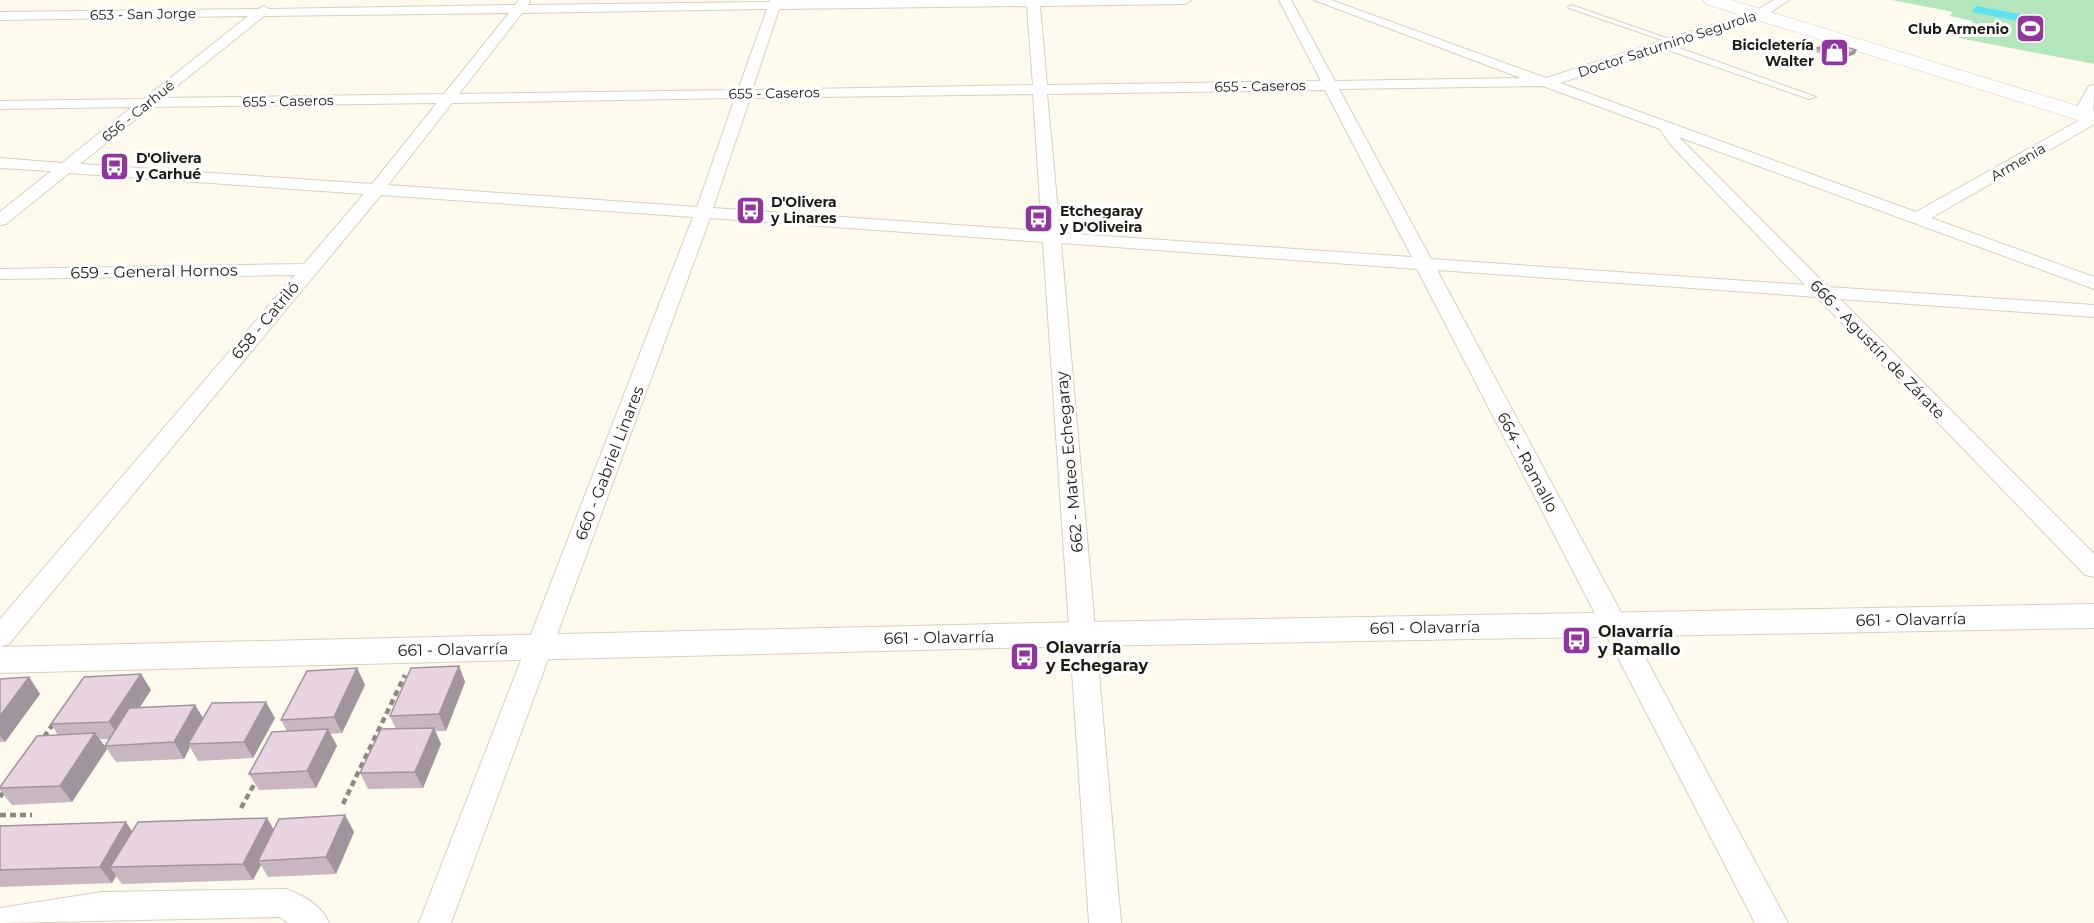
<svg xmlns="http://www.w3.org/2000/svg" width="2094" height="923" font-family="Montserrat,sans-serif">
<rect width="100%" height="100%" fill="#fffaee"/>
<polygon fill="#b3e6bc" points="1892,0 2094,0 2094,64 1959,38 1973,21 1950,16 1953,12"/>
<polygon fill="#60e1f0" points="1976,6 2041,18 2037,25 1972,12"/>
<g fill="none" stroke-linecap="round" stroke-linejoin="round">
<defs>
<g id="service">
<polygon points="1571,5 1678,42 1680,43 1674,44 1569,8 1568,7"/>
<polygon points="1662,44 1668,44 1816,97 1809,99 1662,48"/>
</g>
<g id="minor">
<path d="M 519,0 L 530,0 L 528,5 L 769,2 L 770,0 L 1191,0 L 1185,4 L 1040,6 L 1047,85 L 1321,81 L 1279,0 L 1291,0 L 1335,81 L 1521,78 L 1314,0 L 1331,0 L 1546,78 L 1755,11 L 1774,0 L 1789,0 L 1763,17 L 1560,83 L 1916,212 L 2078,121 L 2078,105 L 2089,86 L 2094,85 L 2093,123 L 2091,126 L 1931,218 L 2094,277 L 2094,289 L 1679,137 L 1828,287 L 2094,305 L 2094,317 L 1840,299 L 2094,554 L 2094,577 L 2085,575 L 1817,297 L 1437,270 L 1788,923 L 1755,923 L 1417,269 L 1061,243 L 1121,923 L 1089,923 L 1043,242 L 710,218 L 451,923 L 419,923 L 693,217 L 381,195 L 9,644 L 0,647 L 0,619 L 295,275 L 0,279 L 0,269 L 304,264 L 364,194 L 69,173 L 6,224 L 0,225 L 0,212 L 51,171 L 0,168 L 0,158 L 62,163 L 132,107 L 0,109 L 0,101 L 144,99 L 248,16 L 0,20 L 0,12 L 258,9 L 264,6 L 269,9 L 515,5 ZM 1027,6 L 1033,85 L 752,90 L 779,9 ZM 767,9 L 738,90 L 459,94 L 522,13 ZM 509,13 L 444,94 L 162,98 L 264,16 ZM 1543,86 L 1660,129 L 1669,143 L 1805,285 L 1431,259 L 1339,89 ZM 1325,90 L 1412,257 L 1060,233 L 1047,94 ZM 1033,94 L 1042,231 L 713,208 L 750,98 ZM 735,98 L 697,207 L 388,185 L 452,103 ZM 437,103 L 372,184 L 80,164 L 151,107 Z"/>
<path d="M 286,889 C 303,895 322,906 329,923 L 288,923 L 280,917 L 0,923 L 0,908 L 102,892 Z"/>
</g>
<polygon id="tertiary" points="2094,604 2094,628 1083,646 0,673 0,647 1083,622"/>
<polygon id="secondary" points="1703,0 1731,0 2094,111 2094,125 1706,4"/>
</defs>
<use href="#service" stroke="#d8d0bd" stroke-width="2"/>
<use href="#minor" stroke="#d8d0bd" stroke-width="2"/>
<use href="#tertiary" stroke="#d8d0bd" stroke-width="2"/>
<use href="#secondary" stroke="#d8d0bd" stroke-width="1"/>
<g stroke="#8c8980" stroke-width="4.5" stroke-dasharray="6 4" stroke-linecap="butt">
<polyline points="44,737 53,724"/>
<polyline points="0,797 6,789"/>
<polyline points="343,804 405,675"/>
<polyline points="241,808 256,781"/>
<polyline points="0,815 32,815"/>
</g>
<use href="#service" fill="#fff" fill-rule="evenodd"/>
<use href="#minor" fill="#fff" fill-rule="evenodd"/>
<use href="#tertiary" fill="#fff" fill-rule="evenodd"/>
<use href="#secondary" fill="#fff" fill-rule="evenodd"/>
</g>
<g fill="#c8b6c1">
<polygon points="1817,48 1856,50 1855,54 1840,60 1816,52"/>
<polygon points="459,666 465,682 446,731 435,731 441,744 423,788 368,789 360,773 396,729 390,716"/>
<polygon points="357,668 365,685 342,733 330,734 337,746 316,788 259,790 249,774 287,731 281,720"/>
<polygon points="141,674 151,690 139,708 203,719 275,718 253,758 198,761 190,747 184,759 116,762 105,746 110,739 99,739 107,749 72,802 12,805 0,790 0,787 58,735 51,724"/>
<polygon points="29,677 40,694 5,742 0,742 0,679"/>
<polygon points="345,815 354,832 336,874 268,877 261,865 253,880 122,884 116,876 112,883 0,887 0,826 132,832 274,829"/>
</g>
<g fill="#a2949d">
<polygon points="1856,50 1855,54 1840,60 1842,56"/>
<polygon points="459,666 465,682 446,731 439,714"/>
<polygon points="357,668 365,685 342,733 334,717"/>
<polygon points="141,674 151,690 120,738 109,722"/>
<polygon points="29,677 40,694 5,742 0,735 0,716"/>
<polygon points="266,702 275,718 253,758 244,742"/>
<polygon points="195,705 205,721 188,744 190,747 184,759 174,742"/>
<polygon points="434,728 441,744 423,788 415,772"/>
<polygon points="328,729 337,746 316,788 307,771"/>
<polygon points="95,733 107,749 72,802 60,786"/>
<polygon points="345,815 354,832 336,874 326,857"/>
<polygon points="267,818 277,835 258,861 261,865 253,880 243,864"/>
<polygon points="126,822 137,839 110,867 116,876 112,883 100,867"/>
</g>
<g fill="#e8d4e0" stroke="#a2949d" stroke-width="1.5">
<polygon points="1832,43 1856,50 1842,56 1817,48"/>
<polygon points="459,666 439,714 390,716 411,668"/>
<polygon points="357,668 334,717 281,720 307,671"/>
<polygon points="141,674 109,722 51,724 84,677"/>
<polygon points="29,677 0,716 0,679"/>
<polygon points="266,702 244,742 188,744 212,703"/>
<polygon points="195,705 174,742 105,746 129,708"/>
<polygon points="434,728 415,772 360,773 381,729"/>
<polygon points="328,729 307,771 249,774 272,732"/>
<polygon points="95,733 60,786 0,788 0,787 37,736"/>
<polygon points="345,815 326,857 258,861 279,819"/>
<polygon points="267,818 243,864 110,867 138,822"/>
<polygon points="126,822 100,867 0,870 0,826"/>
</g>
<defs>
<symbol id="stadium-square" viewBox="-11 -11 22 22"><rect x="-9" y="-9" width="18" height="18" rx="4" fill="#92359f" stroke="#fff"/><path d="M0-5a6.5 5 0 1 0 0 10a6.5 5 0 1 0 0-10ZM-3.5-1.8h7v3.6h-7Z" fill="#fff"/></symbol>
<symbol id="shop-square" viewBox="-11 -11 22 22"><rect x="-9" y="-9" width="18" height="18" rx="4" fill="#92359f" stroke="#fff"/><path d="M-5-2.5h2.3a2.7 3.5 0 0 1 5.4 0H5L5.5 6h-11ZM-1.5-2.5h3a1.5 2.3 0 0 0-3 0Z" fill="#fff"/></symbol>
<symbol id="bus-square" viewBox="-11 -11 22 22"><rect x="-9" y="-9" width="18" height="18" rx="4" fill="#92359f" stroke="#fff"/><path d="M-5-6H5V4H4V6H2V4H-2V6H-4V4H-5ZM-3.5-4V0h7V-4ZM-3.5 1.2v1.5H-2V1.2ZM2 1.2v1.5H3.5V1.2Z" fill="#fff"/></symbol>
</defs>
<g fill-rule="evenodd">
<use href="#stadium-square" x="2014" y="12" width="33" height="33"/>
<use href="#shop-square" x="1818" y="36" width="33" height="33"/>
<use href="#bus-square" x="98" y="150" width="33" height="33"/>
<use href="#bus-square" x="734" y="194" width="33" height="33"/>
<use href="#bus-square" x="1022" y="202" width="33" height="33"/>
<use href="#bus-square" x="1560" y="624" width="33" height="33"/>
<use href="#bus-square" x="1008" y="640" width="33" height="33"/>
</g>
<g text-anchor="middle" stroke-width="6" stroke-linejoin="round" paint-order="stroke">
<g font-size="14" fill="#1d1b14" stroke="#fff">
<text transform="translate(143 14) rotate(-1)" y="5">653 - San Jorge</text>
<text transform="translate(1667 44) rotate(-18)" y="5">Doctor Saturnino Segurola</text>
<text transform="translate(1260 86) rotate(-1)" y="5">655 - Caseros</text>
<text transform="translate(774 93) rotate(-1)" y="5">655 - Caseros</text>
<text transform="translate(288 101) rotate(-1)" y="5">655 - Caseros</text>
<text transform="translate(138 111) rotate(-39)" y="5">656 - Carhué</text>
<text transform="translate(2018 162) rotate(-30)" y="5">Armenia</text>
</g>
<g font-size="14" font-weight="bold" fill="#1d1b14" stroke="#fff" text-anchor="start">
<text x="2009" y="34" text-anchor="end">Club Armenio</text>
<text x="1814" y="50" text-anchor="end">Bicicletería<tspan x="1814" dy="16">Walter</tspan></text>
<text x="136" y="163">D'Olivera<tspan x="136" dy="16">y Carhué</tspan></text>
<text x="771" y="207">D'Olivera<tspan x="771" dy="16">y Linares</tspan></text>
<text x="1060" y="216">Etchegaray<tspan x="1060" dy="16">y D'Oliveira</tspan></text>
</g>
<g font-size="16" fill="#1d1b14" stroke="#fff">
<text transform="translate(154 271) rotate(-1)" y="6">659 - General Hornos</text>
<text transform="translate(265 320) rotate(-50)" y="6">658 - Catriló</text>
<text transform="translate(1878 349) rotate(46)" y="6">666 - Agustín de Zárate</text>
<text transform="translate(1069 462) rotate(-95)" y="6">662 - Mateo Echegaray</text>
<text transform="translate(1528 462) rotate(62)" y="6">664 - Ramallo</text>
<text transform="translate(609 463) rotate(-69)" y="6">660 - Gabriel Linares</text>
<text transform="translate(1911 619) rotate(-1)" y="6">661 - Olavarría</text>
<text transform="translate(1425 627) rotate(-1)" y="6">661 - Olavarría</text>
<text transform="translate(939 637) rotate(-1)" y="6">661 - Olavarría</text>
<text transform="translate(453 649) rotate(-1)" y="6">661 - Olavarría</text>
</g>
<g font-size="16" font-weight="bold" fill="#1d1b14" stroke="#fff" text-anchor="start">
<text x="1598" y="637">Olavarría<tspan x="1598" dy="18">y Ramallo</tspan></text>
<text x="1046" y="653">Olavarría<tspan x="1046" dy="18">y Echegaray</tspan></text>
</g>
</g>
</svg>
